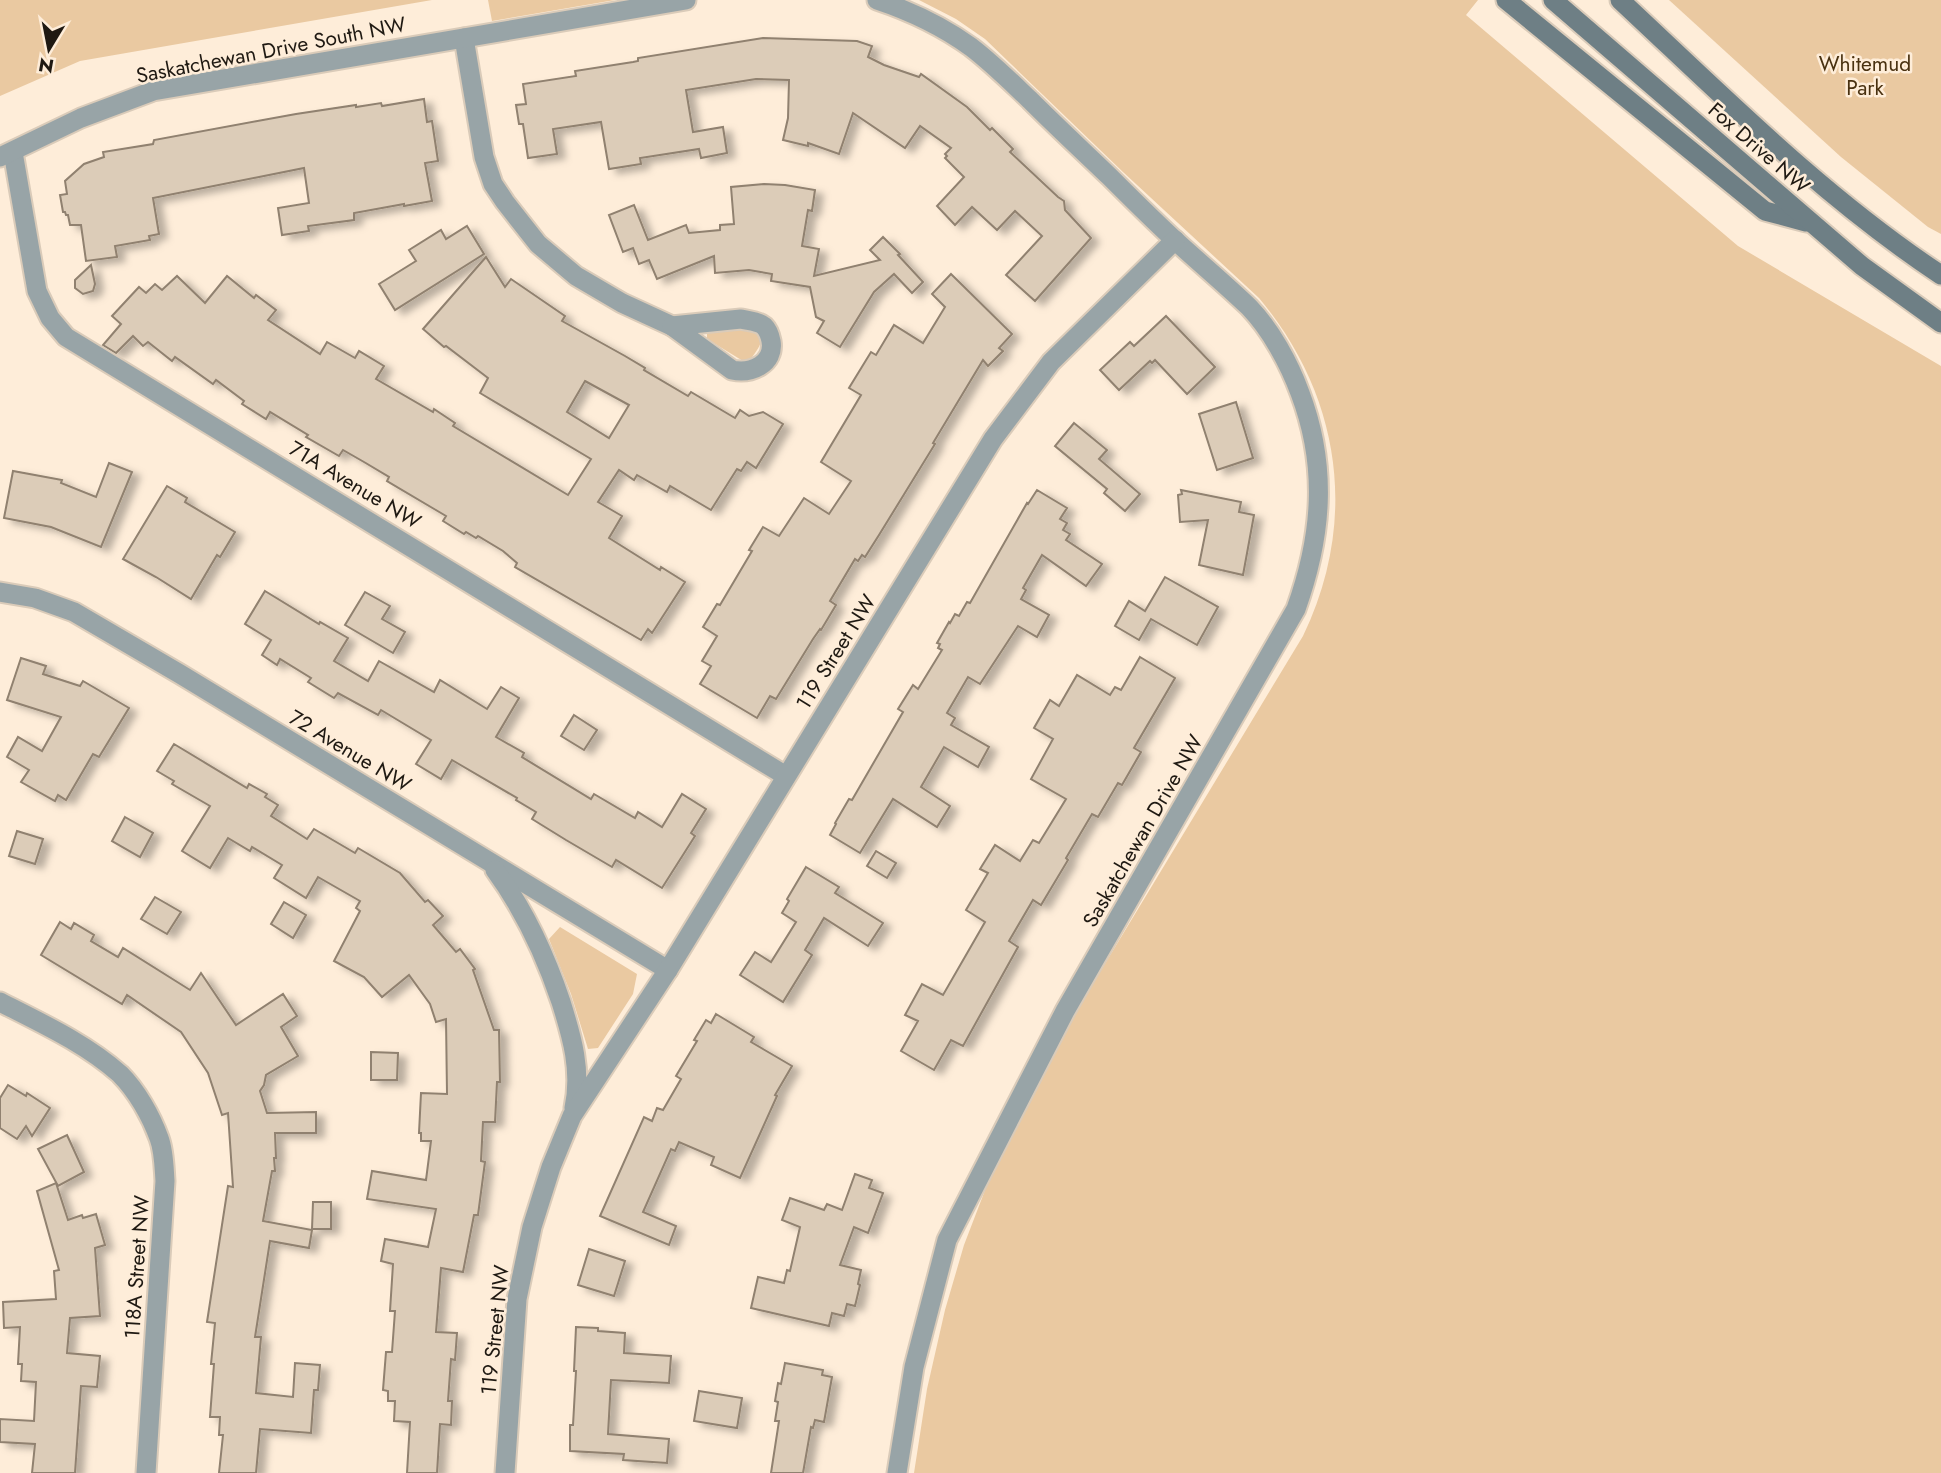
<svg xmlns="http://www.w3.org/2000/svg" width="1941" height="1473" font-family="Jost,sans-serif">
<defs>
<filter id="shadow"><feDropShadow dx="8" dy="4.5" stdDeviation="3.5" flood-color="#0004"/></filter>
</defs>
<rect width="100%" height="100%" fill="#feedd9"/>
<g fill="#eac9a1">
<polygon points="0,0 432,0 80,61 0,96"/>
<polygon points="488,0 615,0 492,21"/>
<path d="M 919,0 L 1478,0 L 1466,15 L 1738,246 L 1941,366 L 1941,1473 L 914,1473 L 927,1389 L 945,1310 L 964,1245 L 997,1159 L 1051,1053 L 1303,636 C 1359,520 1341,396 1259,298 L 1123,172 L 985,39 L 956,19 Z"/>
<polygon points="1669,0 1941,0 1941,234 1928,227 1841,157"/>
<path d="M 744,326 C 767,336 764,341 750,360 L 743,361 L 707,339 L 707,332 Z"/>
<polygon points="560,927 637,974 633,994 598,1048 588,1049 571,994 549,939"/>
</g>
<g fill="#dcccb8" stroke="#90816f" stroke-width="2" fill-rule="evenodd" filter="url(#shadow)">
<polygon points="763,38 857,41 872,46 868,57 884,65 919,77 921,74 967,107 990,130 992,128 1013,149 1010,152 1058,197 1064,201 1065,210 1091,238 1035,301 1006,275 1042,236 1015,211 997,230 972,207 955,225 937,206 964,177 945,158 947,156 945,154 951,148 920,126 905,148 853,113 839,154 808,143 808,146 783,140 788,118 789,80 756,79 686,90 693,132 723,127 727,153 701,158 699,149 640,158 641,164 609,169 601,122 553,129 557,154 528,158 523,124 519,124 516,105 526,104 523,84 576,76 575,71 633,62 638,61 638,58"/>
<polygon points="424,99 427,122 432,121 438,161 425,163 432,201 404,206 404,204 354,213 354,220 308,226 309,231 282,235 278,208 309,203 304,168 153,198 159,234 149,236 150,240 115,246 117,257 86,261 81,225 70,225 68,215 66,215 65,212 63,212 60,195 67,194 65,181 84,164 104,157 103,152 153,144 154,140 296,114 356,105 356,107 381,103 382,106"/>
<polygon points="764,184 785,185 815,190 812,211 808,210 802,246 819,249 814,276 880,260 870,250 883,237 900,254 898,255 923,282 912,293 894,274 874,292 840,347 817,333 824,321 816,317 810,287 771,281 772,274 749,270 715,273 714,256 657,279 649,260 639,264 633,248 623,252 609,215 634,205 648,240 686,225 689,233 720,230 720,225 734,224 731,187"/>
<polygon points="467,226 484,254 395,310 379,284 416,261 409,250 441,230 446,239"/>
<path d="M 486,257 L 505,287 L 511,279 L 565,316 L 562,321 L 625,356 L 645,368 L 644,370 L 688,396 L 691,392 L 735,418 L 740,410 L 749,416 L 763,412 L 783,424 L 756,468 L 747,462 L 741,471 L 737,469 L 711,510 L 670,486 L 667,492 L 637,475 L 634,480 L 619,470 L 598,502 L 622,516 L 609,538 L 660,570 L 661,567 L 685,582 L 652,633 L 648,629 L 641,640 L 515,567 L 517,563 L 503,551 L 478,536 L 476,538 L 466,532 L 464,534 L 443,521 L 446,516 L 387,481 L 389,477 L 364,462 L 343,450 L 339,456 L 306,437 L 308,435 L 270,412 L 266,419 L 242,404 L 244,401 L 216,380 L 213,384 L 175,357 L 172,361 L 148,342 L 143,346 L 133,336 L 116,353 L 103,345 L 121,324 L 112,316 L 139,287 L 146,293 L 155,284 L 162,290 L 177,276 L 205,303 L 227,276 L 254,298 L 256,295 L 276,310 L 268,320 L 320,354 L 327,342 L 355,358 L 359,351 L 384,366 L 376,379 L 433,412 L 434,409 L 455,423 L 453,426 L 568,495 L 591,459 L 480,393 L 488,378 L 446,346 L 444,347 L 423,329 ZM 585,381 L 629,405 L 609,438 L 567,412 Z"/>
<polygon points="91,265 95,284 93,291 83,294 75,288 75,280"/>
<polygon points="951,274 1012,334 999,348 1003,351 988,366 983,360 933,443 935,444 879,535 865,557 862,555 858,561 855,559 830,601 836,605 821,630 820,629 813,639 776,699 770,696 757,718 700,684 711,666 702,661 717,636 703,627 717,604 720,605 752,551 749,550 763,527 779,536 804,498 829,514 851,481 821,462 861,395 849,388 871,352 876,355 894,325 923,343 945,307 932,294"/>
<polygon points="1166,316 1215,367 1187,394 1155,360 1152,363 1150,361 1119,390 1100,370 1130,342 1134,346"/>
<polygon points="1236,402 1253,458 1217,470 1199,414"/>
<polygon points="1074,423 1107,450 1099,459 1140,494 1125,511 1104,493 1107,489 1055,446"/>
<polygon points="109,463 132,472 101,547 51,527 4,518 13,471 62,480 61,483 96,497"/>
<polygon points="167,486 187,498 185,502 235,532 220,557 217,555 191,599 156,577 123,559"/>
<polygon points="1037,490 1067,508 1060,519 1067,523 1063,530 1070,534 1066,540 1102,564 1086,586 1042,555 1023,588 1026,590 1021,599 1049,615 1037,637 1018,626 980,684 968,677 947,713 955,718 951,725 989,747 978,767 944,747 921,787 950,806 937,827 893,799 860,853 830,835 836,824 835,823 849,799 852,800 903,712 898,709 913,685 918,689 942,650 938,648 940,644 937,643 949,622 950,623 955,614 959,616 967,602 970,603 1027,503 1028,504"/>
<polygon points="1181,490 1241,502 1239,512 1254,515 1243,575 1199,565 1208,520 1180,522 1178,495 1182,494"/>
<polygon points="1165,577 1218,607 1197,645 1151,619 1139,640 1115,626 1129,601 1145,611"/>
<polygon points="265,591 319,624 320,622 348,638 334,661 368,681 379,661 434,692 440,680 487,709 501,687 519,698 496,737 524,753 522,757 591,799 594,794 635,818 638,812 662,827 682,794 706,809 691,833 695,836 662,888 616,860 612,867 566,840 532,819 536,812 516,800 517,798 452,760 441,779 416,764 431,740 381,710 378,715 338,693 334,698 308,682 311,678 280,659 277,665 262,655 271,640 245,624"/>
<polygon points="365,592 390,606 382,619 405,632 393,653 345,625"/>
<polygon points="1140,657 1175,678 1134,748 1141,752 1122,785 1118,783 1098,817 1092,814 1066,858 1068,860 1041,905 1033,900 1009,941 1018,947 963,1046 951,1040 934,1070 901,1051 918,1021 905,1015 922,984 943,995 985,922 966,910 988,873 980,869 995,845 1020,861 1033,840 1039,843 1066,799 1031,779 1053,739 1034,728 1050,700 1059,706 1077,675 1110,695 1115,687 1121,690"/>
<polygon points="21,658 46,666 43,674 80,686 83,681 129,708 99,757 93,754 66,800 58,795 55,801 21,782 29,770 7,757 18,737 42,751 61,717 7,700"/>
<polygon points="574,715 597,730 584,750 561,736"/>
<polygon points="174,744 247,788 249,784 267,794 265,797 278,805 271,816 307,839 314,829 355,853 358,848 400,873 425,902 428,900 443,916 433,925 456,952 460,949 475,969 473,970 494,1030 499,1030 500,1082 497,1082 495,1122 483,1122 481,1161 485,1162 478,1215 474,1215 463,1272 441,1268 436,1332 457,1333 455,1360 451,1359 448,1401 452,1401 451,1425 440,1424 437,1473 407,1473 410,1422 394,1421 395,1401 388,1401 388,1391 383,1390 386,1352 392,1352 395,1311 390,1311 393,1264 381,1261 385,1239 428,1247 436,1209 367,1199 372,1171 426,1180 431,1141 421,1141 421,1133 419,1133 421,1093 447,1094 446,1019 436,1022 430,1004 409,975 382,997 364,977 334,961 360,911 356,908 360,901 318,877 306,898 274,878 282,865 252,847 250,851 228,838 210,868 182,851 210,806 172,784 174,781 157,771"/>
<polygon points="125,817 153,833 140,857 112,841"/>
<polygon points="17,831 43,839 35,864 9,856"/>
<polygon points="876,851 896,863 887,878 867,866"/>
<polygon points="806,867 839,887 835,893 883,923 868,946 824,918 805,950 812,955 783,1002 740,975 755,952 771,962 796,922 782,913 789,901 787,899"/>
<polygon points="155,897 181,912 167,934 141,919"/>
<polygon points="284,902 306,915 293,938 271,924"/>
<polygon points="60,922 71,929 74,923 94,935 91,941 118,957 123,948 190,990 201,973 236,1025 283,994 297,1016 281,1027 298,1056 266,1075 264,1085 260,1091 267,1113 316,1112 316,1133 275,1133 276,1158 274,1158 275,1171 272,1171 263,1221 312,1230 309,1248 270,1241 255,1337 261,1337 256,1393 293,1397 295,1363 320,1365 318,1390 314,1390 311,1433 260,1429 256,1473 219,1473 223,1435 219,1435 220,1417 210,1417 214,1364 211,1364 215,1323 207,1322 228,1186 233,1187 228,1113 222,1115 208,1073 181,1032 127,995 122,1004 41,955"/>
<polygon points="716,1014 754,1037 751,1042 792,1066 775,1095 777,1096 740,1178 711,1165 714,1157 679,1142 675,1151 671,1149 643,1212 676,1226 669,1245 600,1216 644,1117 652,1121 657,1108 663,1110 681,1079 676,1076 697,1041 694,1040 706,1020 711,1023"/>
<polygon points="371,1052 398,1053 397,1080 371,1080"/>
<polygon points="8,1085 26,1096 27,1093 50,1108 32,1136 26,1126 17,1139 0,1128 0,1098"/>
<polygon points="67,1135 84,1172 58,1186 38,1149"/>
<polygon points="855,1174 872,1180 869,1188 883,1193 868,1233 854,1227 840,1265 861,1270 858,1284 860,1285 855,1306 847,1304 844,1316 832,1313 829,1326 751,1308 758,1277 784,1283 787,1270 790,1271 800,1227 782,1220 790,1198 824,1210 827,1204 842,1210"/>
<polygon points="56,1183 68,1220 82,1215 83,1218 96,1214 105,1245 95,1248 100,1316 70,1318 67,1353 100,1356 97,1387 81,1386 75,1473 32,1473 35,1444 0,1442 0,1419 34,1421 36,1382 21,1381 22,1364 18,1364 20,1327 4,1328 3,1302 56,1299 54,1271 59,1270 37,1191"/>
<polygon points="313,1202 331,1202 331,1229 312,1229"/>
<polygon points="589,1249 625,1261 614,1296 578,1285"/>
<polygon points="576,1327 598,1328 598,1331 625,1333 624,1353 671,1356 669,1383 611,1380 608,1434 669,1439 667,1463 623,1460 624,1454 570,1451 570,1425 573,1425 576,1371 574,1371"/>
<polygon points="785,1363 823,1370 822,1375 832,1377 824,1422 815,1420 813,1428 811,1427 803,1473 771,1473 779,1421 775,1421 778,1402 775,1401 778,1383 781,1384"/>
<polygon points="699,1391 742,1398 737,1428 694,1421"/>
</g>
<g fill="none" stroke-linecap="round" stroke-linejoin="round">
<defs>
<g id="minor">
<path d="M 877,0 C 910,11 942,26 971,47 C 992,63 1011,82 1030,100 C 1056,126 1083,151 1110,177 C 1132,199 1155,222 1178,243 C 1201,264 1226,285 1249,307 C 1271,330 1289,363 1300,393 C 1328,467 1322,536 1296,609 L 1065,1011 L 947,1240 L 914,1367 L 897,1473"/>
<polyline points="464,38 484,157 493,184 505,202 538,244 576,276 622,303 672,326"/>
<polyline points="13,152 37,291 50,318 66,337 786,776"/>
<polyline points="0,157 81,118 153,91 686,0"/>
<path d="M 741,319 C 749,321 758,321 764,326 C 768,330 770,336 771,341 C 775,364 751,374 732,370 L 672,326 Z"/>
<polyline points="0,592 35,598 74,612 180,674 668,970"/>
<path d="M 495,870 C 525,911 545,954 561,1002 C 572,1037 582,1071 574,1108"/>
<path d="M 0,1002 C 41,1023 85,1043 120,1074 C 137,1091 151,1116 159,1138 C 164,1151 164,1167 165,1181 L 146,1473"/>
<polyline points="505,1473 517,1299 532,1227 551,1167 572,1116 668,970 993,439 1051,362 1175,240"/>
</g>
<g id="secondary">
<polyline points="1506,0 1765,211 1806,222"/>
<polyline points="1553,0 1862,266 1941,323"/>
<path d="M 1620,0 C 1723,96 1823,197 1941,275"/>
</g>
</defs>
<use href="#minor" stroke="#dacbb9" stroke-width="23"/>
<use href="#secondary" stroke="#dacbb9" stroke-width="23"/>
<use href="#minor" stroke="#98a4a7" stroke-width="19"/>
<use href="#secondary" stroke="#6e7f85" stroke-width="19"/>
</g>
<g text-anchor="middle" stroke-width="5" stroke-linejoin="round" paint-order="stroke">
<g font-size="21" fill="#1f1912" stroke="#feedd9">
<text transform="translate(271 50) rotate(-11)" y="7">Saskatchewan Drive South NW</text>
<text transform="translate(1759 148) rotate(41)" y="7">Fox Drive NW</text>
<text transform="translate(355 485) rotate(31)" y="7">71A Avenue NW</text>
<text transform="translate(836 652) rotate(-58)" y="7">119 Street NW</text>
<text transform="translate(350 751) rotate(31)" y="7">72 Avenue NW</text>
<text transform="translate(1143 831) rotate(-60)" y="7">Saskatchewan Drive NW</text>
<text transform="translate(137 1267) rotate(-86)" y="7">118A Street NW</text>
<text transform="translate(495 1330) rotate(-84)" y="7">119 Street NW</text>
</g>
<g font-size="21" fill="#493110" stroke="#feedd9">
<text x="1865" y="71">Whitemud<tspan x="1865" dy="24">Park</tspan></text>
</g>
</g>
<g transform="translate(49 49) rotate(190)" stroke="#feedd9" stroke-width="5" paint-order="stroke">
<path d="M0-5L12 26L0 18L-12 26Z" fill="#1f1912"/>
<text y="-10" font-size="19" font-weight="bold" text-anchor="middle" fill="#1f1912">N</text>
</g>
</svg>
